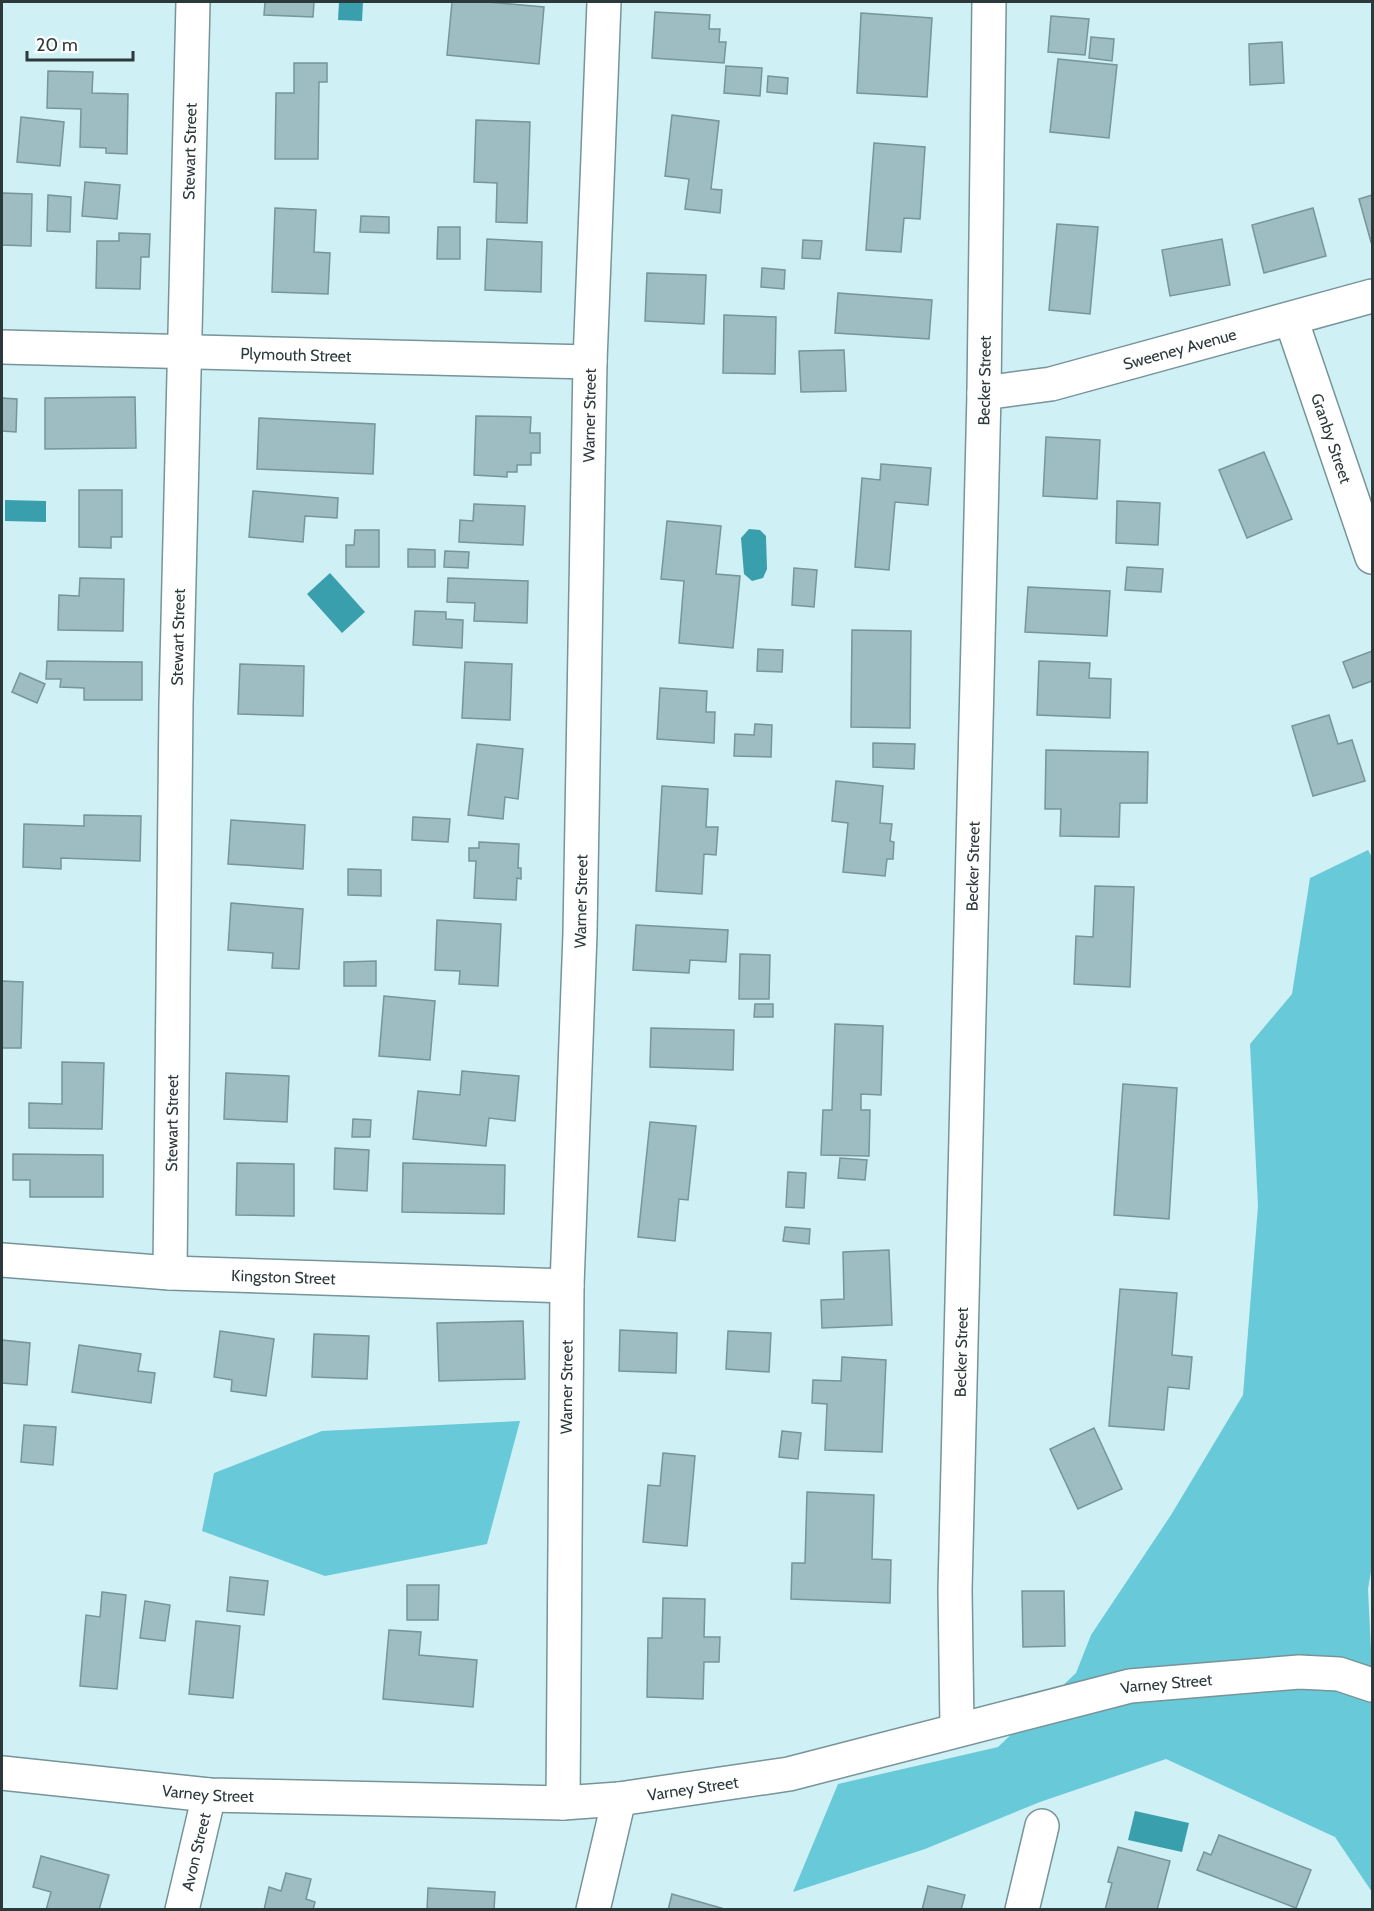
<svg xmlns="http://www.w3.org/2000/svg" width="1374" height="1911" font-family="Cabin,sans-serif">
<rect width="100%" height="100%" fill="#cff0f5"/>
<g fill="#68cad8">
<polygon points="1368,850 1372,857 1372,1566 1368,1589 1372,1670 1372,1892 1335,1837 1166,1759 1040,1802 925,1849 793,1892 838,1784 998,1747 1076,1673 1091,1635 1171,1515 1243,1395 1258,1206 1250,1044 1292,994 1310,878"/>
<polygon points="520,1421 487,1544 325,1576 202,1531 214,1473 322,1431"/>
</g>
<g fill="#3a9fad">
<polygon points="339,2 363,2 362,21 338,20"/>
<polygon points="5,500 46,501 46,522 5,521"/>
<polygon points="749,529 760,530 766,536 767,569 763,578 752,581 744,574 741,538"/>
<polygon points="330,573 365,612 342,633 307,594"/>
<polygon points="1135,1811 1189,1823 1182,1852 1128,1840"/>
</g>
<g fill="#9dbdc2" stroke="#77959a" stroke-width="1.5">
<polygon points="265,2 314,2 313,17 264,15"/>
<polygon points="452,2 488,2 544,7 539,64 447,55"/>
<polygon points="655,12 710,15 709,29 720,29 719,42 726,42 724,63 652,58"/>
<polygon points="861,13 932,18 927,97 857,93"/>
<polygon points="1051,16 1089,19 1085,55 1048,52"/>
<polygon points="1091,37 1114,39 1112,61 1089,58"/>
<polygon points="1282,42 1284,83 1250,85 1249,44"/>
<polygon points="1058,59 1117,65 1109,138 1050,132"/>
<polygon points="294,63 327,63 327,82 319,82 318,159 275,159 276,93 294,93"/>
<polygon points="726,66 762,68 760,96 724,93"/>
<polygon points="48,71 93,72 92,93 128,94 127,154 106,153 106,148 80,147 81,109 47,108"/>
<polygon points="768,76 788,78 787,94 767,92"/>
<polygon points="672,115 719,121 711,189 722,190 720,213 685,209 689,179 665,176"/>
<polygon points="21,117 64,122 60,166 17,162"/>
<polygon points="476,120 530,122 527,223 496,222 497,183 474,182"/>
<polygon points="874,143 925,147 920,219 904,218 901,252 866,250"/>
<polygon points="85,182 120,185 117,219 82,216"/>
<polygon points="2,193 32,194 31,246 2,245"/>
<polygon points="48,195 71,197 70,232 47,231"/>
<polygon points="1372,195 1372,241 1371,242 1359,199"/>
<polygon points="275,208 316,210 314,252 330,253 328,294 272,292"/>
<polygon points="1313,208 1326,256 1264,273 1252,225"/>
<polygon points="361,216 389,217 389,233 360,232"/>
<polygon points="1057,224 1098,227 1090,314 1049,310"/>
<polygon points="438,227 460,227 460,259 437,259"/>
<polygon points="119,233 150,234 149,257 141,257 140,289 96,288 97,241 119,241"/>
<polygon points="487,239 542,242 541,292 485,290"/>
<polygon points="1222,239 1230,285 1170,296 1162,250"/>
<polygon points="803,240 822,241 820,259 802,258"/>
<polygon points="762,268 785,270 784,289 761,287"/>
<polygon points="647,273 706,275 704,324 645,321"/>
<polygon points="838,293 932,300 929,339 835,333"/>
<polygon points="724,315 776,317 775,374 723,373"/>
<polygon points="844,350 846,391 801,392 799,351"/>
<polygon points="135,397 136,448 45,449 45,398"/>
<polygon points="2,398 17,399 16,432 2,431"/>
<polygon points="476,416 531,417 530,433 540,433 540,453 531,453 531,465 517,465 517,472 507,472 507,477 474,475"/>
<polygon points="259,418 375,424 373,474 257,469"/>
<polygon points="1046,437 1100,440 1097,499 1043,496"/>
<polygon points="1264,452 1292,519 1247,538 1219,470"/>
<polygon points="881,464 931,468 928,505 895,502 889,570 855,567 862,478 880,480"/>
<polygon points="79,490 122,490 122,537 111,537 111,548 79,547"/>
<polygon points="253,491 338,498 337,518 305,516 303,542 249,537"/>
<polygon points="1117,501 1160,503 1158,545 1116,543"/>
<polygon points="474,504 525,506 523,545 459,542 460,520 473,521"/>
<polygon points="667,521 721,526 716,574 740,576 733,648 679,643 684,581 661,579"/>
<polygon points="355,530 379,530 379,567 346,567 346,545 354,545"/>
<polygon points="408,549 435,550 435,567 408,567"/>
<polygon points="445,551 469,552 468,568 444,567"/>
<polygon points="1127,567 1163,569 1161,592 1125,590"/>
<polygon points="794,568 817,570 814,607 792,605"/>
<polygon points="80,578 124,579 123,631 58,630 59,595 79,596"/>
<polygon points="448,578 528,581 527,623 474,621 475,603 447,602"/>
<polygon points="1028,587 1110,591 1107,636 1025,632"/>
<polygon points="415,611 446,612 446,619 463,620 462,648 413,645"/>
<polygon points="852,630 911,631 910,728 851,727"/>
<polygon points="758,649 783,650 782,672 757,671"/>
<polygon points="1372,651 1372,681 1353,688 1343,662"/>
<polygon points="47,661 142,662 142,700 84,700 84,688 60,687 61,679 46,679"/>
<polygon points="1039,661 1090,663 1089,678 1111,679 1110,718 1037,715"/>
<polygon points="465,662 512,664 510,720 462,718"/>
<polygon points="240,664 304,666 303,716 238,714"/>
<polygon points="20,673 45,684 37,703 12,692"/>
<polygon points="660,688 707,691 706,712 715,712 714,743 657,739"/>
<polygon points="1329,715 1338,744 1352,740 1365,781 1313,796 1292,726"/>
<polygon points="755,724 772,725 771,757 734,756 735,734 754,735"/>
<polygon points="873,743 915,744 914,769 873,767"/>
<polygon points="477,744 523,749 518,799 505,797 503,819 468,815"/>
<polygon points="1046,750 1148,752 1147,803 1120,803 1119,837 1060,836 1061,809 1045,809"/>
<polygon points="836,781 883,786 880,823 892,824 890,841 894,842 893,859 887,859 885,876 843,872 848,823 832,821"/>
<polygon points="662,786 708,789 706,827 718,827 716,855 704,854 702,894 656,891"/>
<polygon points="84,815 141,816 140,861 61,858 61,869 23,867 24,824 84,826"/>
<polygon points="413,817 450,819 448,842 412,840"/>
<polygon points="231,820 305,825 303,869 228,864"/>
<polygon points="479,842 519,844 518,868 521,868 521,879 517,878 516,900 474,898 476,861 469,861 469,848 479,848"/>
<polygon points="348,869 381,870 381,896 348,895"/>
<polygon points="1095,886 1134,887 1130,987 1074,984 1076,936 1093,937"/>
<polygon points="231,903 303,909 299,969 272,968 273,953 228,950"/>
<polygon points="437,920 501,924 498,986 459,984 460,971 435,970"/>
<polygon points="636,925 728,930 726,962 690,960 689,973 633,970"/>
<polygon points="740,954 770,955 769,999 739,999"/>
<polygon points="376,961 376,986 344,986 344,962"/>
<polygon points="2,981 23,982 21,1048 2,1048"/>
<polygon points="384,996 435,1001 430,1060 379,1056"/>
<polygon points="755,1004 773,1004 773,1017 754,1017"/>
<polygon points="835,1024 883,1026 881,1095 861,1094 861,1110 870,1110 869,1156 821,1155 823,1110 832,1110"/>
<polygon points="651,1028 734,1030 733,1070 650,1067"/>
<polygon points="62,1062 104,1063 102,1129 29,1128 29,1103 62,1104"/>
<polygon points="462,1071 519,1076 515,1121 489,1118 486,1146 413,1139 418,1091 460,1095"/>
<polygon points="226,1073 289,1076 287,1122 224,1119"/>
<polygon points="1123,1084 1177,1088 1169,1219 1114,1215"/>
<polygon points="353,1119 371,1120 370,1137 352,1137"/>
<polygon points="650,1122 696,1126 688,1200 679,1199 675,1241 638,1237"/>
<polygon points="335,1148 369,1150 367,1191 334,1189"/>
<polygon points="13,1154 103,1155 103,1197 30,1197 30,1180 13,1180"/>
<polygon points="840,1158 867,1160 865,1180 838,1178"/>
<polygon points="237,1163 294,1164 294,1216 236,1215"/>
<polygon points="403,1163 505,1165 504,1214 402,1212"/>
<polygon points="788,1172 806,1173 804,1208 786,1207"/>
<polygon points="785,1227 810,1229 809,1244 783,1241"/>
<polygon points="889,1250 892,1325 822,1328 821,1300 844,1299 843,1252"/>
<polygon points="1120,1289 1177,1293 1172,1355 1192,1357 1189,1389 1168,1387 1164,1430 1109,1426"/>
<polygon points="523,1321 525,1379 439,1381 437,1323"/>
<polygon points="620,1330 677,1333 676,1373 619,1371"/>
<polygon points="220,1331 274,1339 266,1396 231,1391 232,1380 214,1377"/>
<polygon points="728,1331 771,1333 769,1372 726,1369"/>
<polygon points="314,1334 369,1336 367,1379 312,1377"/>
<polygon points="2,1340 30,1343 27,1385 2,1383"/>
<polygon points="79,1345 141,1354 138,1371 155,1373 151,1403 72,1392"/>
<polygon points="842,1357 886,1360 882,1452 825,1450 827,1404 812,1403 813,1380 841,1381"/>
<polygon points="24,1425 56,1427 53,1465 21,1462"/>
<polygon points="1094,1428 1122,1489 1078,1509 1050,1449"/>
<polygon points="782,1431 801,1433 798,1459 779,1457"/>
<polygon points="663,1453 695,1456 687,1546 643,1542 648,1485 660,1486"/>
<polygon points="807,1492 874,1495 872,1559 891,1560 890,1603 791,1599 792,1563 805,1563"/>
<polygon points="230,1577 268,1581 264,1615 227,1611"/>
<polygon points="407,1585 439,1585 438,1620 407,1620"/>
<polygon points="1022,1591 1064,1591 1065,1646 1023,1647"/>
<polygon points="102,1592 126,1595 117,1689 80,1686 86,1615 100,1617"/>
<polygon points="663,1598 705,1599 704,1637 720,1637 719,1662 704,1662 703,1699 647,1697 648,1638 662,1638"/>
<polygon points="145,1601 170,1605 165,1641 140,1638"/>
<polygon points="196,1621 240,1626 233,1698 189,1694"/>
<polygon points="389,1630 421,1632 419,1655 477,1660 473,1707 383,1699"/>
<polygon points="1219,1835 1311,1870 1296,1908 1197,1870 1204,1852 1211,1855"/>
<polygon points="1118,1847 1170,1861 1157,1910 1105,1910 1112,1883 1108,1882"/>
<polygon points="41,1856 109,1875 99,1910 46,1910 51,1892 33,1887"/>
<polygon points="286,1873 311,1879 306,1899 315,1902 313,1910 264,1910 269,1887 281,1891"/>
<polygon points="928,1886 965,1895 961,1910 922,1910"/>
<polygon points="428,1888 495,1892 494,1910 427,1910"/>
<polygon points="672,1894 728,1910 668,1910"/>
</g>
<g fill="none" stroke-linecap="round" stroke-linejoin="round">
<defs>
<g id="minor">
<path id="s1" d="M 1291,319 L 1372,557"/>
<path id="s2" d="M 2,347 L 590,362"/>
<path id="s3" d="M 984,393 L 1051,384 L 1372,296"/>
<path id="s4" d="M 2,1260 L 170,1273 L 567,1286"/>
<path id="s5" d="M 170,1273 L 176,704 L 193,2"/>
<path id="s6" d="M 957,1728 L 955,1590 L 984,393 L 989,2"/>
<path id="s7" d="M 2,1773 L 209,1795 L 563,1803 L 619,1799 L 789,1774 L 1130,1686 L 1299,1672 L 1339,1674 L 1372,1685"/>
<path id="s8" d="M 563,1803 L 567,1286 L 580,933 L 590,362 L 604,2"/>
<path id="s9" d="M 182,1910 L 209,1795"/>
<polyline points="593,1910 619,1799"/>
<polyline points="1022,1910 1042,1826"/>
</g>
</defs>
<use href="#minor" stroke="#769499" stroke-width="36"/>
<use href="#minor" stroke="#fff" stroke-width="33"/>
</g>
<g text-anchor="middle" stroke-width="5" stroke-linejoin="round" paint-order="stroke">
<g font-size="16" fill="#2c393b" stroke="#fff">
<text dy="6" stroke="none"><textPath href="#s5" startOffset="1122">Stewart Street</textPath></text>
<text dy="6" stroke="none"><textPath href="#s3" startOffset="201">Sweeney Avenue</textPath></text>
<text dy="6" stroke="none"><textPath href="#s2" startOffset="294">Plymouth Street</textPath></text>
<text dy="6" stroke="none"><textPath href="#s6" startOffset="1348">Becker Street</textPath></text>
<text dy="6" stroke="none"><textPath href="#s8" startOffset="1388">Warner Street</textPath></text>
<text dy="6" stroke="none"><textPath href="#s1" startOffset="126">Granby Street</textPath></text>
<text dy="6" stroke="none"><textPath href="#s5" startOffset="636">Stewart Street</textPath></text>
<text dy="6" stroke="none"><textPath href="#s6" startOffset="862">Becker Street</textPath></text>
<text dy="6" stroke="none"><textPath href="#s8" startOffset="902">Warner Street</textPath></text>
<text dy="6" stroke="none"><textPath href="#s5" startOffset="150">Stewart Street</textPath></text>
<text dy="6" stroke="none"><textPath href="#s4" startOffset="282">Kingston Street</textPath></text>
<text dy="6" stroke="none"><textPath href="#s6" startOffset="376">Becker Street</textPath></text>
<text dy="6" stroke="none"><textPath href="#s8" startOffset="416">Warner Street</textPath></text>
<text dy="6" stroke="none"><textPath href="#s7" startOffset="1179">Varney Street</textPath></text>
<text dy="6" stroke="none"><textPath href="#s7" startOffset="693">Varney Street</textPath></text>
<text dy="6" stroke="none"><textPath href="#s7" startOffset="207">Varney Street</textPath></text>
<text dy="6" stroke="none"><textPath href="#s9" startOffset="60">Avon Street</textPath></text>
</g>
</g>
<rect width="1374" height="1911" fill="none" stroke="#2c393b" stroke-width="6"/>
<path d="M27 51v9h106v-9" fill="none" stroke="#2c393b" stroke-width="3"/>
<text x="36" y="51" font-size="18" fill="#2c393b" stroke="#ffffff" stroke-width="4.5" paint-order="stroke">20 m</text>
</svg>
